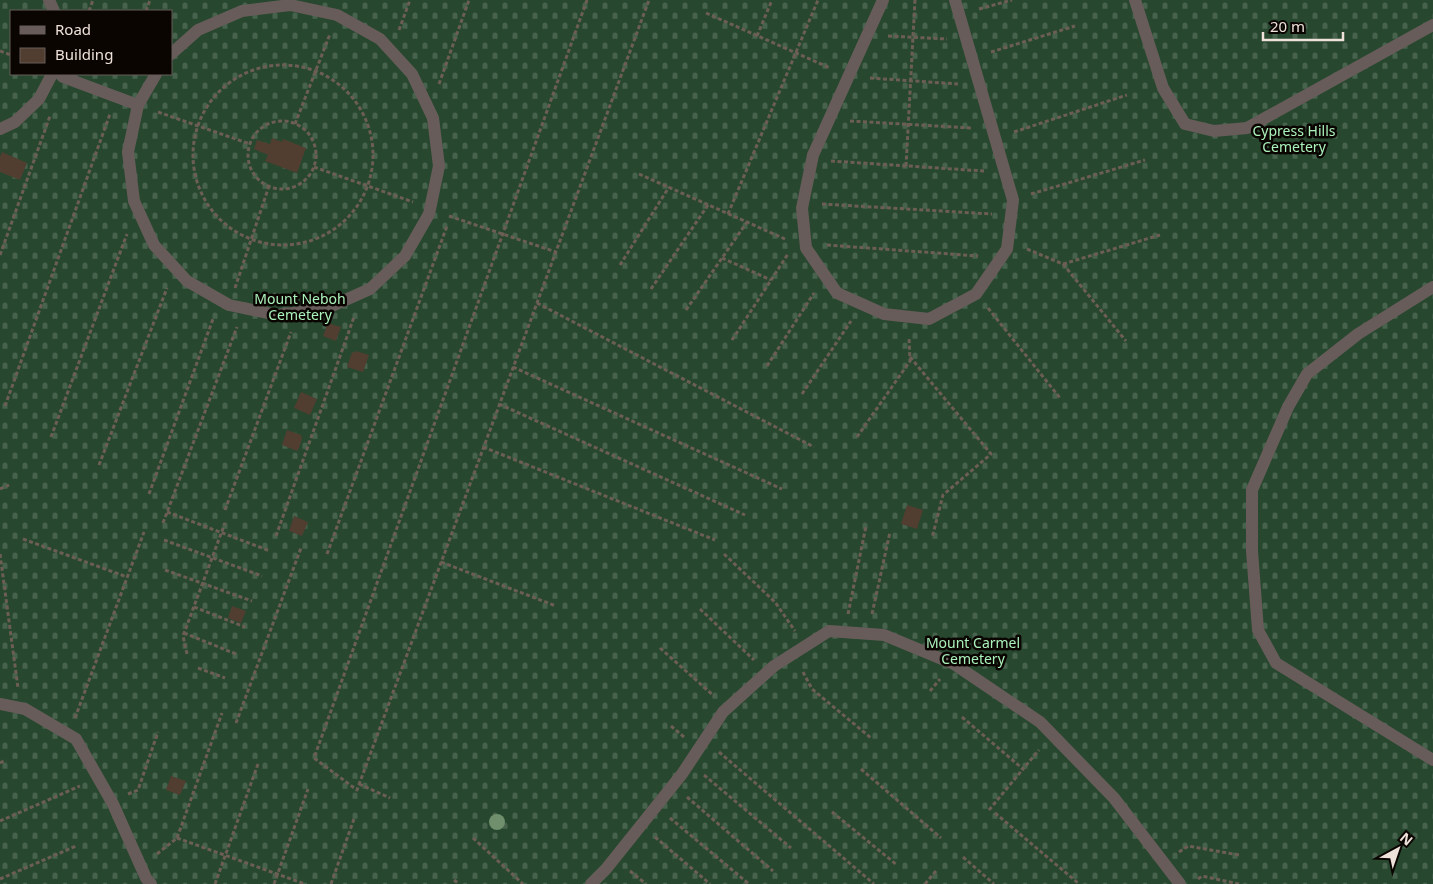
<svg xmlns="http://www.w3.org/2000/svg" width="1433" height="884" font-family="'Noto Sans',sans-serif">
<defs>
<pattern id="cemetery-stones" width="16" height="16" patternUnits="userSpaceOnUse" patternTransform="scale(1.25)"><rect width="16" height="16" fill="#27482f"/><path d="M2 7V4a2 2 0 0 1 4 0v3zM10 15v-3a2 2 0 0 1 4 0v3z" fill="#47624d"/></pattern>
</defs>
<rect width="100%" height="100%" fill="#28170c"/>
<path fill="url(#cemetery-stones)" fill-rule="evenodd" d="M 0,0 L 1433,0 L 1433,884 L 0,884 ZM 11,11 L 171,11 L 171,74 L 11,74 Z"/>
<g fill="#513e31">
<polygon points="272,138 282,142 283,139 306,148 297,173 265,161 268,155 254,149 257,140 270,144"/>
<polygon points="2,152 27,163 20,180 0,172 0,157"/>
<polygon points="328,323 341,327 336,341 323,336"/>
<polygon points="356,351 369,355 363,372 347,367 352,352 354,353"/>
<polygon points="301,392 317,399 310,415 294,408"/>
<polygon points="287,430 301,435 302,439 299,448 297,451 282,445"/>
<polygon points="907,505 923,510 917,529 901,524"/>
<polygon points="294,516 308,522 302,536 289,531"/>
<polygon points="232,606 246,611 241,623 228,618"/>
<polygon points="171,776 186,781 180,795 166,790"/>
</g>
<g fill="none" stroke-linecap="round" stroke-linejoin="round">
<g stroke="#6d5e54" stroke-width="3" stroke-dasharray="4 2.5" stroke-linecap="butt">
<polyline points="587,0 314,758 357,790 649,0"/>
<polyline points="979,9 1012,0"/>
<polyline points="89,11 93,0"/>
<polyline points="146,11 150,0"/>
<polyline points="706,13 830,68"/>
<polyline points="399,30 410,0"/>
<polyline points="757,36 772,0"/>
<polyline points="888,36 947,39"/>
<polyline points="0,51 11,55"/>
<polyline points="991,52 1075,26"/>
<circle cx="283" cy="155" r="90"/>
<polyline points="870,78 958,84"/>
<polyline points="439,84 469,0"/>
<polyline points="158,112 250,144"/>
<polyline points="850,121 971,128"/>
<circle cx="282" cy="155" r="34"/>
<polyline points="295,124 330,34"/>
<polyline points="1014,132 1127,95"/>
<polyline points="831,161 984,171"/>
<polyline points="906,166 915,0"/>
<polyline points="314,167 413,202"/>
<polyline points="639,174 785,239"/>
<polyline points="1031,194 1145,160"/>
<polyline points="822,204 992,214"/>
<polyline points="728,214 818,0"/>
<polyline points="449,216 556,252"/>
<polyline points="827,245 978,256"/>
<polyline points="1027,249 1063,264 1160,235"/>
<polyline points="0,255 50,116"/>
<polyline points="722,258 771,280"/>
<polyline points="1063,264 1126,341"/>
<polyline points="620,265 669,187"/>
<polyline points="235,288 269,186"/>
<polyline points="651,289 708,205"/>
<polyline points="537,303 814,447"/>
<polyline points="988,308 1060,398"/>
<polyline points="686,310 747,222"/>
<polyline points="732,340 788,254"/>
<polyline points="910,357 991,454 943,495 932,538"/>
<polyline points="767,366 814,293"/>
<polyline points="513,367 782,489"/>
<polyline points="802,394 851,321"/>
<polyline points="499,404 745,515"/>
<polyline points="5,406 110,114"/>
<polyline points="51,437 127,234"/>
<polyline points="857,437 910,361 909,337"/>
<polyline points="483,447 715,540"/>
<polyline points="99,465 167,288"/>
<polyline points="0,489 9,485"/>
<polyline points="149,494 213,319"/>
<polyline points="225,510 291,332"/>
<polyline points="167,512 270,551"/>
<polyline points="163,523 237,327"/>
<polyline points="276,536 354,317"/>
<polyline points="23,539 127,577"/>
<polyline points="164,540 262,576"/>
<polyline points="0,554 18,688"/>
<polyline points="327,554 447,226"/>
<polyline points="724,554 775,602 795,631"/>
<polyline points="441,562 556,606"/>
<polyline points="165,570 252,601"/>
<polyline points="194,607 245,627"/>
<polyline points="700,609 754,660"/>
<polyline points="848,614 866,526"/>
<polyline points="872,614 890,532"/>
<polyline points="184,633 236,654"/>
<polyline points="660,648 714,696"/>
<polyline points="187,654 183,636 225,523"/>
<polyline points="198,668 225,678"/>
<polyline points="803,672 812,689 871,738"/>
<polyline points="930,691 940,679"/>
<polyline points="962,717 1023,769 1039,750"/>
<polyline points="75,718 144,532"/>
<polyline points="236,723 301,548"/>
<polyline points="671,726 684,737"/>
<polyline points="719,752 874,884"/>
<polyline points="0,763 6,760"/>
<polyline points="861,769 941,838"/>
<polyline points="704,775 791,848"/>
<polyline points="359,784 390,798"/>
<polyline points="128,794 138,790 158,732"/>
<polyline points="687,797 773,871"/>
<polyline points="989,810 1023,769"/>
<polyline points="832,812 897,865"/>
<polyline points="995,813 1078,883"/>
<polyline points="670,818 749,884"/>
<polyline points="0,821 80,786"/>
<polyline points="655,837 710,884"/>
<polyline points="177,838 305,884"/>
<polyline points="473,838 523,884"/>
<polyline points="1179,852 1188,846 1239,855"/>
<polyline points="157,854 177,838 222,713"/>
<polyline points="963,857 994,884"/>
<polyline points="630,871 646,884"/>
<polyline points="0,879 76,846"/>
<polyline points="1198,879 1202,876 1239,884"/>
<polyline points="454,880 459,884"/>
<polyline points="215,884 258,764"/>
<polyline points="274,884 308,789"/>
<polyline points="331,884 354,819"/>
<polyline points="925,884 936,871"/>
</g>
<g stroke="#685c5a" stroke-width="12">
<polyline points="49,0 54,11"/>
<polyline points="883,0 813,155 802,208 806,248 837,293 884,314 929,319 976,294 1007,249 1013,200 955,0"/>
<polyline points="1135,0 1163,88 1185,124 1214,131 1247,128 1433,25"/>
<polyline points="60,74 63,77 138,105"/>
<polyline points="156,74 138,105 128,152 134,201 154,245 187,281 229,305 277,315 325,309 370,289 405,256 429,214 439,166 433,118 412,74 380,39 337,15 290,5 242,11 198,30 171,54"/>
<polyline points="0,129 15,122 39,99 52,74"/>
<polyline points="1433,287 1358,334 1307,374 1288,407 1252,490 1252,551 1258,630 1276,663 1433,760"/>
<polyline points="0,704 25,709 76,739 113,804 146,878 151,884"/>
<polyline points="591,884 606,869 682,774 723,712 774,666 829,631 884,635 954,664 1040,722 1114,798 1180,884"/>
</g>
</g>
<circle fill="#708f6c" cx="497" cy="822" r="8"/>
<g text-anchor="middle" stroke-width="5" stroke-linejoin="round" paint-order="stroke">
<g font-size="14" fill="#aaf2bb" stroke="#0b0502">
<text x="1294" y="136">Cypress Hills<tspan x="1294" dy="16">Cemetery</tspan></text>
<text x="300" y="304">Mount Neboh<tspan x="300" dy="16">Cemetery</tspan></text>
<text x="973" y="648">Mount Carmel<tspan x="973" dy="16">Cemetery</tspan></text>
</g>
</g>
<rect x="10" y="10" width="162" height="65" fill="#0b0502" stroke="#665d58"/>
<rect x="20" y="26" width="25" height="8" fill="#685c5a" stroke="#665d58"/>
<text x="55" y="35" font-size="15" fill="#eee2da">Road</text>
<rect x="20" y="48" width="25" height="15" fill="#513e31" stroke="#665d58"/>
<text x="55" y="60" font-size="15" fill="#eee2da">Building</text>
<g transform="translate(1398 849) rotate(40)" stroke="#0b0502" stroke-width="4" paint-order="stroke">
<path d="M0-4L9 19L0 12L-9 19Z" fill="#eee2da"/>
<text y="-8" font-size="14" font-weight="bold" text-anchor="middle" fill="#eee2da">N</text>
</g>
<path d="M1263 32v8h80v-8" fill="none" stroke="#eee2da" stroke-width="2.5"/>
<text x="1270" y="32" font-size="15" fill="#eee2da" stroke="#0b0502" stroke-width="4" paint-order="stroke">20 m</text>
</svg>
